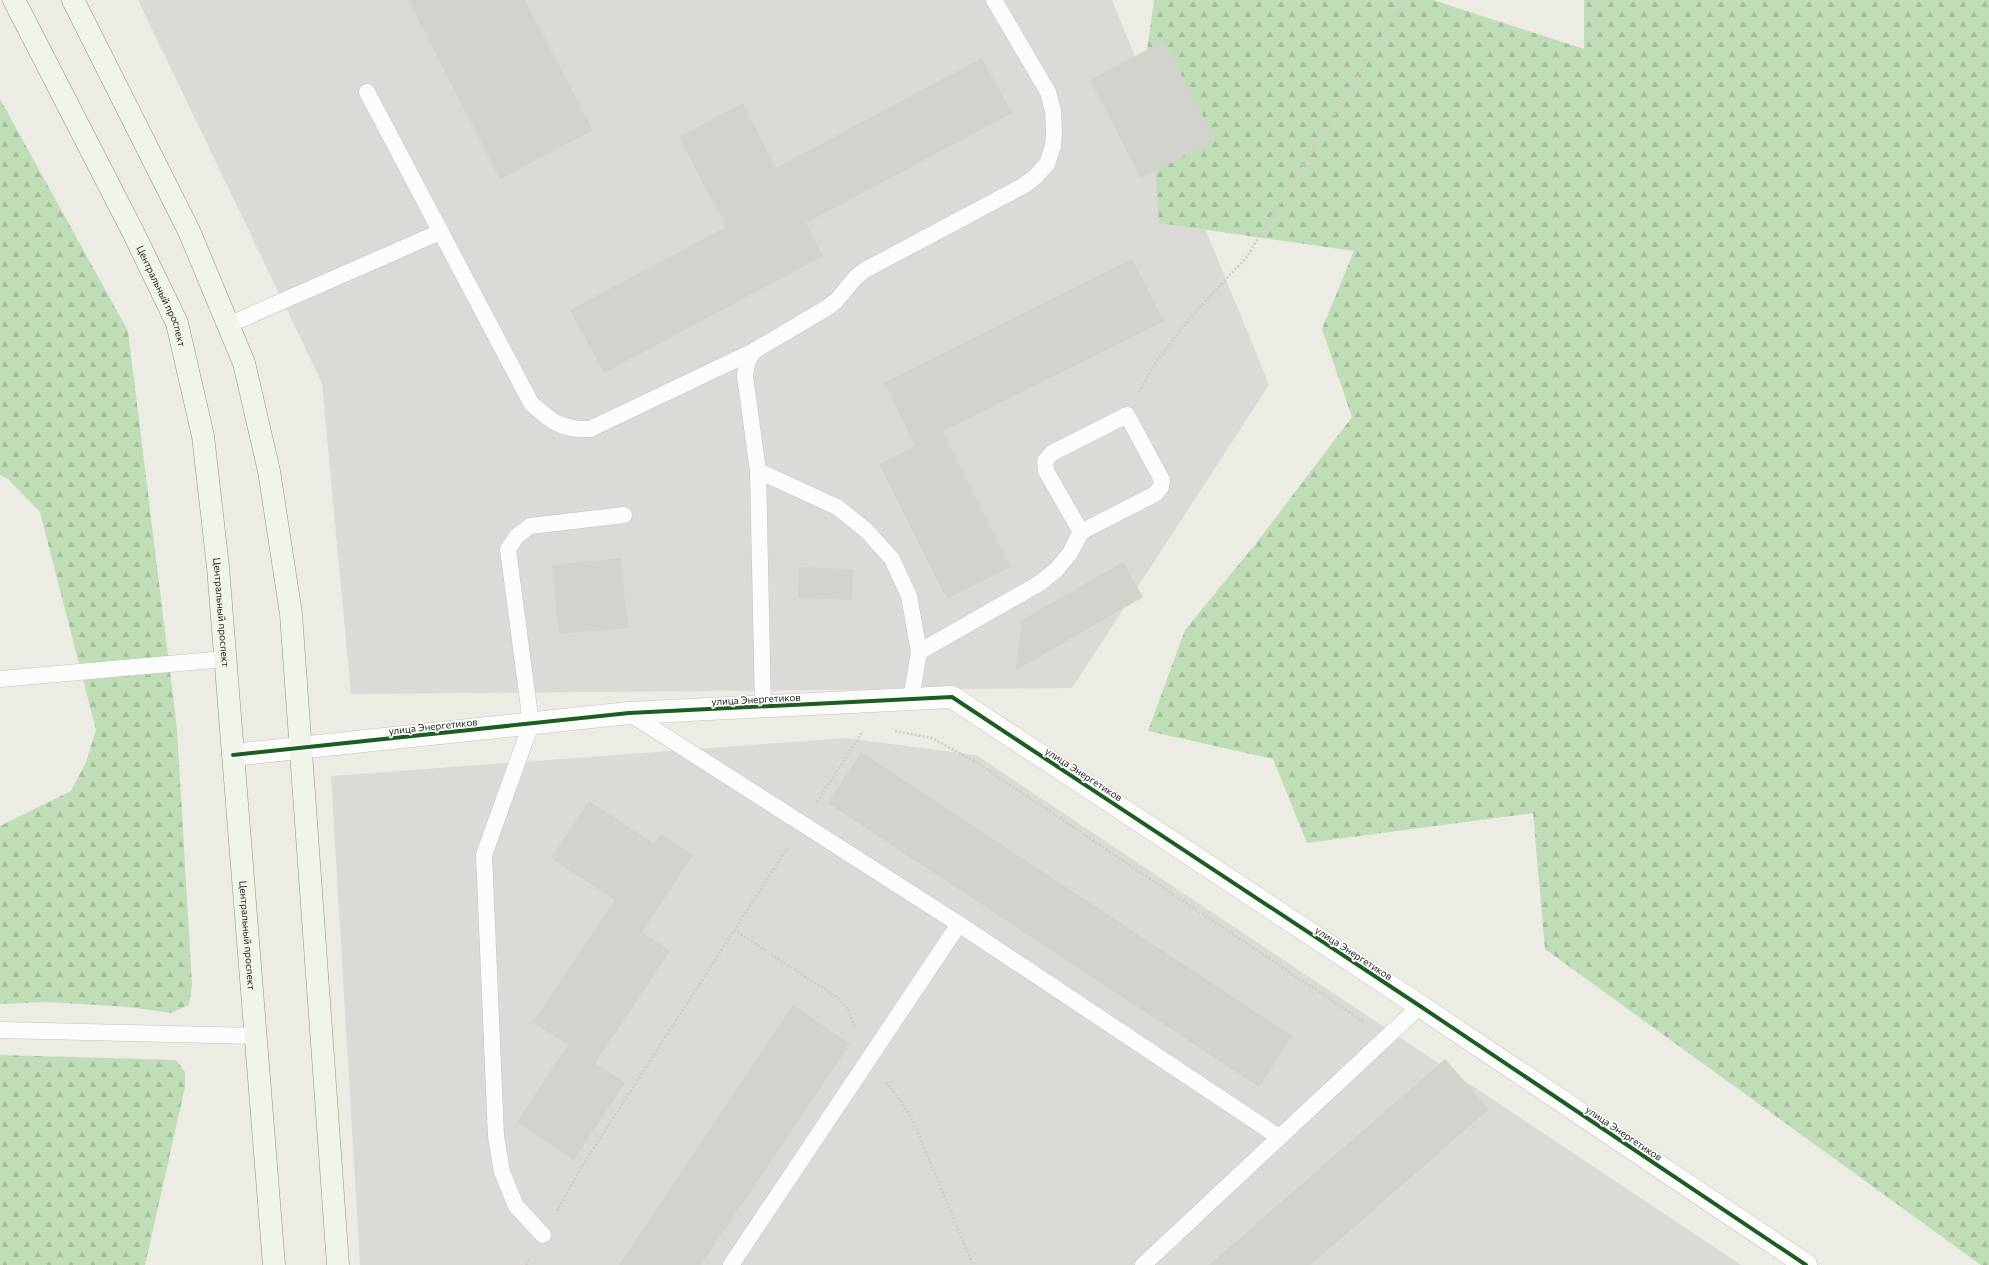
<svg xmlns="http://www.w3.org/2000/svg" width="1989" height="1265" font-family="Commissioner,sans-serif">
<defs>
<pattern id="forest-firs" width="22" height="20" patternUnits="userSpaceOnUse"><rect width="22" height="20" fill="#bfdeb7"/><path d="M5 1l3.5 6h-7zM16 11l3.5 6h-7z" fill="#a4be9d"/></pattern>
</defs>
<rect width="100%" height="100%" fill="#ecebe4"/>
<g fill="#dbdad6">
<polygon points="138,0 1112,0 1269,385 1072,688 351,694 322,383"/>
<polygon points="845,738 976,755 1741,1265 360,1265 331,776"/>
</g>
<g fill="url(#forest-firs)">
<polygon points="1154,0 1433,0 1584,49 1584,0 1989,0 1989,1265 1981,1265 1545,949 1533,813 1307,843 1273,759 1148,731 1185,630 1258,541 1352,417 1322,329 1354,251 1159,223 1147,51"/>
<polygon points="0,99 128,331 177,729 192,985 189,1005 171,1013 129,1007 48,1002 0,1004 0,826 71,791 86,762 96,730 40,512 8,479 0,475"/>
<polygon points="0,1055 176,1060 185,1072 185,1087 145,1265 0,1265"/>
</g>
<g fill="#d4d2cd">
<polygon points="408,0 525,0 593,130 500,179"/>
<polygon points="1164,41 1215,140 1141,178 1090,80"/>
<polygon points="982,58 1012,113 806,223 823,256 604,373 570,310 726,227 679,137 743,103 776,168"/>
<polygon points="1132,259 1164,321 943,431 1011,567 947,599 879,464 915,446 884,383"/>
<polygon points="621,558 628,628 559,634 552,565"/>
<polygon points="1123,562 1143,597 1016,670 1022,620"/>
<polygon points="799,567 853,569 852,600 798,598"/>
<polygon points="861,752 1292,1036 1259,1087 828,803"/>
<polygon points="589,801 654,844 661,834 693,855 642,932 670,951 595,1063 625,1083 574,1160 517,1122 568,1045 533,1022 615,900 551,858"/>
<polygon points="793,1005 850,1044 701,1265 619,1265"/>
<polygon points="1445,1059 1489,1109 1311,1265 1209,1265"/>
</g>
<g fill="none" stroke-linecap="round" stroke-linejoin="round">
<defs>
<g id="lane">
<path d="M 367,92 L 531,403 C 552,422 561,430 590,429 L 754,351"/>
<polyline points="228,325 440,232"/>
<polyline points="758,471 763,707"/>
<polyline points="919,652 909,596 892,559 867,531 837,507 758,471 745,376 747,362 754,351 825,309 836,301 856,277 865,270 1023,186 1035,177 1047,164 1053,146 1054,133 1053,111 1048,92 994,0"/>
<polyline points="0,679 225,659"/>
<polyline points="911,699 919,652 1040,583 1056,570 1070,553 1081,532 1155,494 1161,487 1162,480 1127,415 1052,453 1045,461 1046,471 1081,532"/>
<polyline points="629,713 959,924 731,1265"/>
<polyline points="959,924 1279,1137"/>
<polyline points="0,1030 256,1036"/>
<polyline points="543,1235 516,1206 502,1172 496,1136 484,855 531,724 508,549 517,536 530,526 624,515"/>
<polyline points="1143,1265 1420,1006"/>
</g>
<polyline id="street" points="233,755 629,713 952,697 1420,1006 1806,1265"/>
<g id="secondary">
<path id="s1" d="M 14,0 L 133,232 L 177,323 L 203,436 L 218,567 L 274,1265"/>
<polyline points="73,0 189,231 244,363 269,471 291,614 338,1265"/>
</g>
</defs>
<use href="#lane" stroke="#c4c4c1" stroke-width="17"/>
<use href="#street" stroke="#c4c4c1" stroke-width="23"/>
<use href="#secondary" stroke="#91967c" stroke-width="23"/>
<g stroke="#d7cac4" stroke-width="2.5" stroke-dasharray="2 2" stroke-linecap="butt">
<polyline points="1139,392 1156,362 1195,312 1246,258 1405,0"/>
<polyline points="895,731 932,738 976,762 1364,1022"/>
<polyline points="817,802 863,731"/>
<polyline points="734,930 838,998 848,1009 856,1029"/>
<polyline points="886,1082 902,1103 914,1123 973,1265"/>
<polyline points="557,1211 581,1168 788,847"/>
<polyline points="526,1265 530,1259"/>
</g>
<use href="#lane" stroke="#fcfcfb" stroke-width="16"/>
<use href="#street" stroke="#fcfcfb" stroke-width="22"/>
<use href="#secondary" stroke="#f1f4e8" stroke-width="22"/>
<defs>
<polyline id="cycleway" points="233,755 629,713 952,697 1420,1006 1806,1265"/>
</defs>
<use href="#cycleway" stroke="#fff" stroke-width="6"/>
<use href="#cycleway" stroke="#1b5e20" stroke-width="4"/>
</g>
<g text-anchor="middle" stroke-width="3.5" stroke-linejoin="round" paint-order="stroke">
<g font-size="10" fill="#1d1d1d" stroke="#fff">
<text dy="4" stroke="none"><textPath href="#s1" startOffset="331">Центральный проспект</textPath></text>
<text dy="4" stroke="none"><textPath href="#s1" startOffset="655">Центральный проспект</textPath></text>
<text transform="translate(756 699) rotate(-3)" y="4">улица Энергетиков</text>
<text transform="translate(433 726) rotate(-6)" y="4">улица Энергетиков</text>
<text transform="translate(1084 774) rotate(33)" y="4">улица Энергетиков</text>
<text dy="4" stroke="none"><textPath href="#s1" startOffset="979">Центральный проспект</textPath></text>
<text transform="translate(1354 953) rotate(33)" y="4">улица Энергетиков</text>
<text transform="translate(1624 1133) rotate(34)" y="4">улица Энергетиков</text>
</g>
</g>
</svg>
